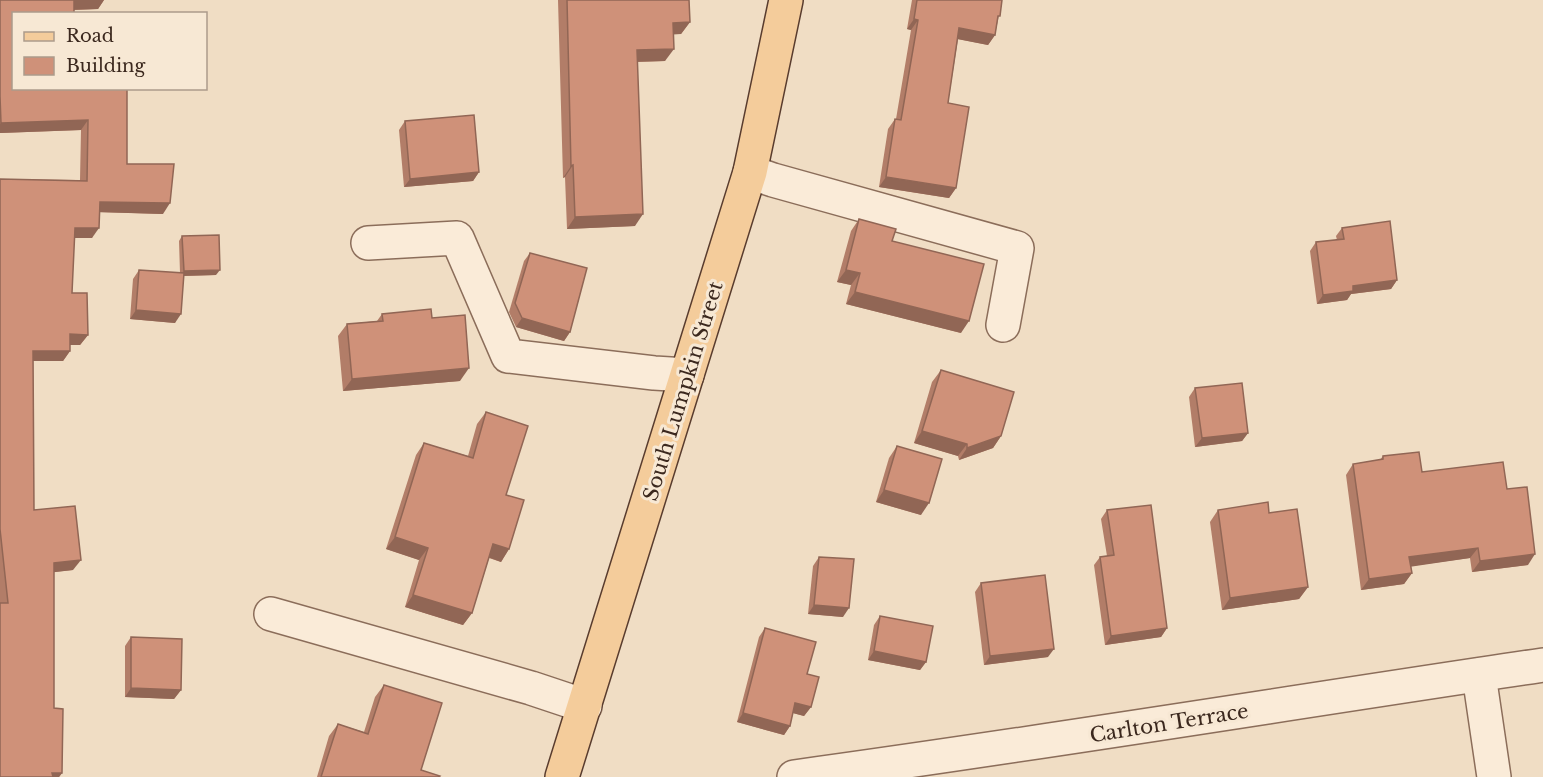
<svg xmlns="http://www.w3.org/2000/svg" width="1543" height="777" font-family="'Libre Baskerville',serif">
<rect width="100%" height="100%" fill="#f0ddc4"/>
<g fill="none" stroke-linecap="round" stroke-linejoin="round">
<defs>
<g id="minor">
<polyline points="750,172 773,180 1017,248 1003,325"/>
<polyline points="368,243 457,238 508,356 654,373 687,375"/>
<polyline points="271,614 531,688 585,706"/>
<polyline points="1479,675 1494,777"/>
<path d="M 794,777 C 1044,743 1293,702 1543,665"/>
</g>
<polyline id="major" points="562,777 750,172 786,0"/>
</defs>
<use href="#minor" stroke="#8b6d5a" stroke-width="36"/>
<use href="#major" stroke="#593c2e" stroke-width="36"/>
<use href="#minor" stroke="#faebd8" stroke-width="33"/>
<use href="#major" stroke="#f4cc9b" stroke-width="33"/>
</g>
<g fill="#b27d68">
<polygon points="0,0 104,0 98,9 74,10 14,88 127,88 127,164 163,214 100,212 92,238 74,238 72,293 88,335 80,345 70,345 70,351 63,361 33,361 34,510 73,570 54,572 54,708 62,773 59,777 0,777 0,179 80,180 81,130 0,133"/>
<polygon points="558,0 689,0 690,22 681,34 673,34 665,61 637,62 635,226 567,229 565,177 563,178"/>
<polygon points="912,0 1002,0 995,35 988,45 958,39 948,103 956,188 949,198 879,187 888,129 895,119 896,119 911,30 907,29"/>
<polygon points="405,121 479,172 473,181 404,187 399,130"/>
<polygon points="859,219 892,241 961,333 846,304 851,285 837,282 851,231"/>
<polygon points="1342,228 1397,280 1391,289 1351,294 1347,300 1317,304 1310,251 1316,242 1337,240 1336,236"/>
<polygon points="182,236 216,275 184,276 175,323 130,319 133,279 139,270 180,273 179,241"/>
<polygon points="530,253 570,332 564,341 516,327 509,312 524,261"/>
<polygon points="382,314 432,318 460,381 343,391 338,336 347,324 377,321"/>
<polygon points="941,370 1001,436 993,448 959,460 958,456 914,443 932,382"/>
<polygon points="1195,388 1248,433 1242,441 1195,447 1189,397"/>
<polygon points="486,412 506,495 509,549 501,562 489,558 472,613 463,625 405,607 419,560 386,549 416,455 424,443 468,456 477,424"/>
<polygon points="897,446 921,515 876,502 889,458"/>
<polygon points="1383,456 1422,472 1507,489 1528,565 1472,572 1470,558 1411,566 1412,573 1404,584 1361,590 1346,475 1353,464 1380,460"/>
<polygon points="1107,510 1167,628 1161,637 1105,645 1094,565 1100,557 1107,556 1101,519"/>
<polygon points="1218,510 1308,587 1299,599 1222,610 1210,522"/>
<polygon points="819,557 843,617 808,614 813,566"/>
<polygon points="981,583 1048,657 984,665 975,592"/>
<polygon points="880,616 926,662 920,670 868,660 874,625"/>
<polygon points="765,628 807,674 811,707 804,716 793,713 790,726 784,735 737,722 759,637"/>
<polygon points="131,637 181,690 174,699 125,697 125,646"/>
<polygon points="384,685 421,770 439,777 317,777 329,736 338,724 364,732 375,697"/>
</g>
<g fill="#916655">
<polygon points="73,0 104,0 98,9 67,10"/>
<polygon points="914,19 918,20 911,30 907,29"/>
<polygon points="690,22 681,34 665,35 673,23"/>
<polygon points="959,28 995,35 988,45 952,38"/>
<polygon points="674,49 665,61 628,62 637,50"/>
<polygon points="88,120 81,130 0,133 0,124 1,123"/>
<polygon points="573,165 565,177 563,178 571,166"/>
<polygon points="479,172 473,181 404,187 410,179"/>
<polygon points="886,177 956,188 949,198 879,187"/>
<polygon points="100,202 170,203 163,214 93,212"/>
<polygon points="643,214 635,226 567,229 575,217"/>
<polygon points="75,228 99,228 92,238 68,238"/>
<polygon points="220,270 216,275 180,276 184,271"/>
<polygon points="846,270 860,273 851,285 837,282"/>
<polygon points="1397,280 1391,289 1351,294 1347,300 1317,304 1323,295 1353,286"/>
<polygon points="855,292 969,321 961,333 846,304"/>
<polygon points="136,310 181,314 175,323 130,319"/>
<polygon points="522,318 570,332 564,341 516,327"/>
<polygon points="70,334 88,335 80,345 63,345"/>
<polygon points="33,351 70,351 63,361 26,361"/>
<polygon points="469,368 460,381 343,391 352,379"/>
<polygon points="922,431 967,444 958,456 914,443"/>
<polygon points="1248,433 1242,441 1195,447 1202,438"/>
<polygon points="1001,436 993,448 959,460 967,448"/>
<polygon points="884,490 929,503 921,515 876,502"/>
<polygon points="395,537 428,548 419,560 386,549"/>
<polygon points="493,544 509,549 501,562 485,556"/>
<polygon points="1478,548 1470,558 1402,568 1409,557"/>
<polygon points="1535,554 1528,565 1472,572 1480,561"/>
<polygon points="81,560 73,570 47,573 54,563"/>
<polygon points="1412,573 1404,584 1361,590 1369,579"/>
<polygon points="1308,587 1299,599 1222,610 1230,598"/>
<polygon points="413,595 472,613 463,625 405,607"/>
<polygon points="814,605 849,608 843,617 808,614"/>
<polygon points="1167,628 1161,637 1105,645 1111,636"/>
<polygon points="1054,649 1048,657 984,665 990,656"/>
<polygon points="874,651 926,662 920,670 868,660"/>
<polygon points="131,688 181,690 174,699 125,697"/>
<polygon points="795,703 811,707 804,716 789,712"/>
<polygon points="743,713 790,726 784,735 737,722"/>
<polygon points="52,773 62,773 59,777 49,777"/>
</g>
<g fill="#cf9179" stroke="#916655" stroke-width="1.5">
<polygon points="0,0 74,0 74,14 14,14 14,88 127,88 127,164 174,164 170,203 100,202 99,228 75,228 72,293 87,293 88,335 70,334 70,351 33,351 34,510 75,506 81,560 54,563 54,708 63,709 62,773 52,773 53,777 0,777 0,603 8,603 0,529 0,179 87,181 88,120 1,123 0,96"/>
<polygon points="567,0 689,0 690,22 673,23 674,49 637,50 643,214 575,217 573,165 571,166"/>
<polygon points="917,0 1002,0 1000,16 998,16 995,35 959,28 948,103 969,107 956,188 886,177 895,119 901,120 918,20 914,19"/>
<polygon points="474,115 479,172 410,179 405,121"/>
<polygon points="859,219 896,229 892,241 984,264 969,321 855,292 860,273 846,270"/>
<polygon points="1390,221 1397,280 1353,286 1353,291 1323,295 1316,242 1344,239 1342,228"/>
<polygon points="219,235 220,270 184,271 182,236"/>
<polygon points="530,253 587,268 570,332 522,318 515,303"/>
<polygon points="139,270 184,273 181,314 136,310"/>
<polygon points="431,309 432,318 465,315 469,368 352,379 347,324 383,321 382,314"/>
<polygon points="941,370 1014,392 1001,436 967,448 967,444 922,431"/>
<polygon points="1242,383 1248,433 1202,438 1195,388"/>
<polygon points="486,412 528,426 506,495 524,500 509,549 493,544 472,613 413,595 428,548 395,537 424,443 473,458"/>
<polygon points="897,446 942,459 929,503 884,490"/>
<polygon points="1419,452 1422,472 1503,462 1507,489 1527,487 1535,554 1480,561 1478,548 1409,557 1412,573 1369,579 1353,464 1383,459 1383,456"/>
<polygon points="1268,502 1269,513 1297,509 1308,587 1230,598 1218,510"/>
<polygon points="1151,505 1167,628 1111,636 1100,557 1114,555 1107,510"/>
<polygon points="819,557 854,559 849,608 814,605"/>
<polygon points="1045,575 1054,649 990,656 981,583"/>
<polygon points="880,616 933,626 926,662 874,651"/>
<polygon points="765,628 816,642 807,674 819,677 811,707 795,703 790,726 743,713"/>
<polygon points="131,637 182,639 181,690 131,688"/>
<polygon points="384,685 442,703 421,770 440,776 439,777 321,777 338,724 368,734"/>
</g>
<g text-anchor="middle" stroke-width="6" stroke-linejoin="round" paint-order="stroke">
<g font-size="20" fill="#3b281e" stroke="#f7e8d4">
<text transform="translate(683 391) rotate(-73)" y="7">South Lumpkin Street</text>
<text transform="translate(1169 723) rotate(-9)" y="7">Carlton Terrace</text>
</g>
</g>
<rect x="12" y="12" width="195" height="78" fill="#f7e8d4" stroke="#ac9b8b" stroke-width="1.5"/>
<rect x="24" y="32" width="30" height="9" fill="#f4cc9b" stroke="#ac9b8b" stroke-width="1.5"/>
<text x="66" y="42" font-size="18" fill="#3b281e">Road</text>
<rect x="24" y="57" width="30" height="18" fill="#cf9179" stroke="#ac9b8b" stroke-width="1.5"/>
<text x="66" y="72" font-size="18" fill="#3b281e">Building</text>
</svg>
